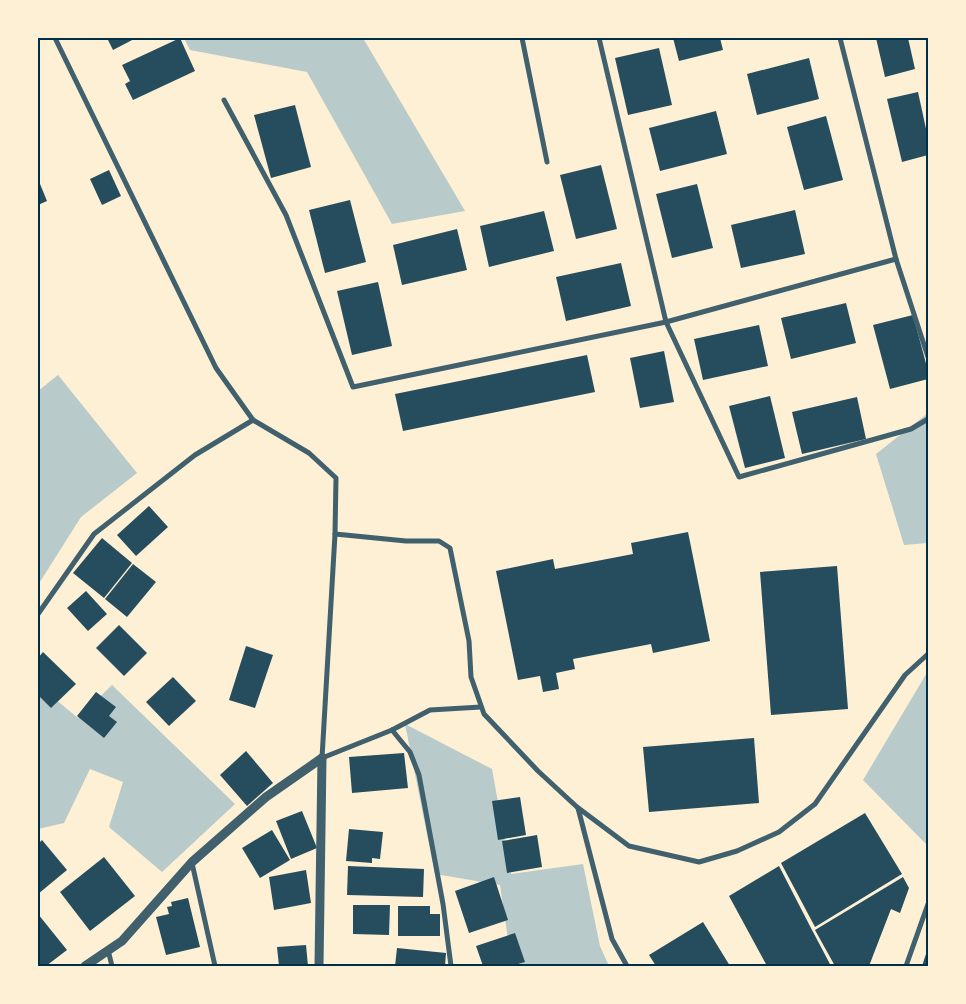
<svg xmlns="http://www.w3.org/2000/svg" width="966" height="1004" font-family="Overpass,sans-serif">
<rect width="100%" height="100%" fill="#fdf0d5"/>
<g fill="#b9caca">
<polygon points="184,38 363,38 465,211 392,224 307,72 190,50"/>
<polygon points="58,375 137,473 81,517 38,585 38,391"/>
<polygon points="928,413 928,543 904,545 876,454"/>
<polygon points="928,671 928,844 926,844 863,780"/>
<polygon points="38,685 78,718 112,685 235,804 162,872 109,827 123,782 90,769 64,823 38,829"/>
<polygon points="405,724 492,769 511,874 583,864 600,946 609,966 512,966 500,885 435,874"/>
</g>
<g fill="#264d5e">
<polygon points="107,38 136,38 113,50"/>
<polygon points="180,38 195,71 133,100 125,84 130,81 122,65"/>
<polygon points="673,38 720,38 723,50 679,61"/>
<polygon points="876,38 908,38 915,69 885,77"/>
<polygon points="659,48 672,105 628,115 615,58"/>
<polygon points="809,58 819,99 757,115 747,74"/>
<polygon points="918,92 928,138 928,155 902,162 887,99"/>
<polygon points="295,105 311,167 271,178 254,115"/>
<polygon points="716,111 727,154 660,171 649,128"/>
<polygon points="826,116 843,180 804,190 787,127"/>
<polygon points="601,165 617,229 576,239 560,175"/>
<polygon points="109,170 121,196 102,205 90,179"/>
<polygon points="38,179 47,201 38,205"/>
<polygon points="697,184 713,248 672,258 656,194"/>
<polygon points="350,200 366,262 325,273 309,210"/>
<polygon points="795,210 805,254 741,268 731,225"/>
<polygon points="544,211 554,251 489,267 480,226"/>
<polygon points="457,229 467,270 402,285 393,245"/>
<polygon points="621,263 631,306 566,321 556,277"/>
<polygon points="378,282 392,346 352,355 337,291"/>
<polygon points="846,303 856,343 791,359 781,318"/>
<polygon points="913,315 928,371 928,379 890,389 873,325"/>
<polygon points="759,325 768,366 703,380 694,339"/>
<polygon points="664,351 674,402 640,408 630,358"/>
<polygon points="587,355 595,392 403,431 395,394"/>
<polygon points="770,396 785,458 745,468 729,406"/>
<polygon points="857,397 866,439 802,454 792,412"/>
<polygon points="149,506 168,527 136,556 117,535"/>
<polygon points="688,532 710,641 653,653 651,644 573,659 575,669 556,673 559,689 543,692 540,676 518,680 496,571 553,559 555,569 633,554 631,543"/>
<polygon points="102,538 132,563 104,598 73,573"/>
<polygon points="133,564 156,582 127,617 105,599"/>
<polygon points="837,566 848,709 771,715 760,572"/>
<polygon points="86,591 107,614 88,631 67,608"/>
<polygon points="119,625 147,653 124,676 96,648"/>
<polygon points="246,646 273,655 255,708 229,700"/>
<polygon points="43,652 76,684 51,708 38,695 38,658"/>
<polygon points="173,677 196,701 169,726 146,702"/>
<polygon points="96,692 116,707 109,716 117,722 104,738 77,716"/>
<polygon points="754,738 759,803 649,812 643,747"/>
<polygon points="246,751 273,783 247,806 220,775"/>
<polygon points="404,753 408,788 352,793 349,757"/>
<polygon points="520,797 526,835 498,840 492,801"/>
<polygon points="302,811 317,848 291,859 276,821"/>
<polygon points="865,813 902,874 815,927 781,863"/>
<polygon points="349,829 383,832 380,859 372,858 372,863 346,861"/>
<polygon points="272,830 290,860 260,878 242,848"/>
<polygon points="537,835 542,867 507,873 502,841"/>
<polygon points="42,840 67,870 38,894 38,844"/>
<polygon points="104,857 135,896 90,931 60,892"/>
<polygon points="348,866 424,869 423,897 347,895"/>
<polygon points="779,866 812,930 831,966 767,966 729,896"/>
<polygon points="306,870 311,903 274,910 269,877"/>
<polygon points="494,877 508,920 469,933 455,891"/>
<polygon points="903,877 909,888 900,913 891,909 869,966 835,966 815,930"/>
<polygon points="188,898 200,947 166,955 156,917 169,914 167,907 172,906 171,902"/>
<polygon points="353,905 390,905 389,935 353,934"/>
<polygon points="398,906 430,906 430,914 440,914 440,936 398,936"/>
<polygon points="38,914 67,950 46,966 38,966"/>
<polygon points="703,922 730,966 656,966 649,955"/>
<polygon points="515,933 525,962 511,966 483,966 476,946"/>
<polygon points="306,945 308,966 279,966 277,947"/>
<polygon points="397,948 446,953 445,966 395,966"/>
<polygon points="928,948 928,966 922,966"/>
</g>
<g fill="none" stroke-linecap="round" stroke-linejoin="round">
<g stroke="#3f606c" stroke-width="5">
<polyline points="55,38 216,368 253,420 309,453 336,478 335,534 322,758 392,730 430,710 481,707"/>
<polyline points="522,38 547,162"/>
<polyline points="599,38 666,322 739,477 911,429 928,419"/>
<polyline points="840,38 896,259 928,357"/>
<polyline points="224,100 286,215 353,387 666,322 896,259"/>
<polyline points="335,534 406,541 439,541 450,548 469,641 471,677 484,714 538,771 577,807 629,846 699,862 737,851 779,832 815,804 905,675 928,654"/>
<polyline points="38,614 94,534 195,455 253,420"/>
<polyline points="392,730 410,752 419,775 443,904 451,966"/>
<polyline points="578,808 612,939 627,966"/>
<polyline points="192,863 215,966"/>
<polyline points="108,950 112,966"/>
<polyline points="906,966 928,904"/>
</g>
<g stroke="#3f606c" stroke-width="9">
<polyline points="85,966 122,941 192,862 266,797 322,758"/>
<polyline points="319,966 322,758"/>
</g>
</g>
<rect width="966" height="1004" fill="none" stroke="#fdf0d5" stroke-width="78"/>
<rect x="39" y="39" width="888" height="926" fill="none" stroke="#003049" stroke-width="2"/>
</svg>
